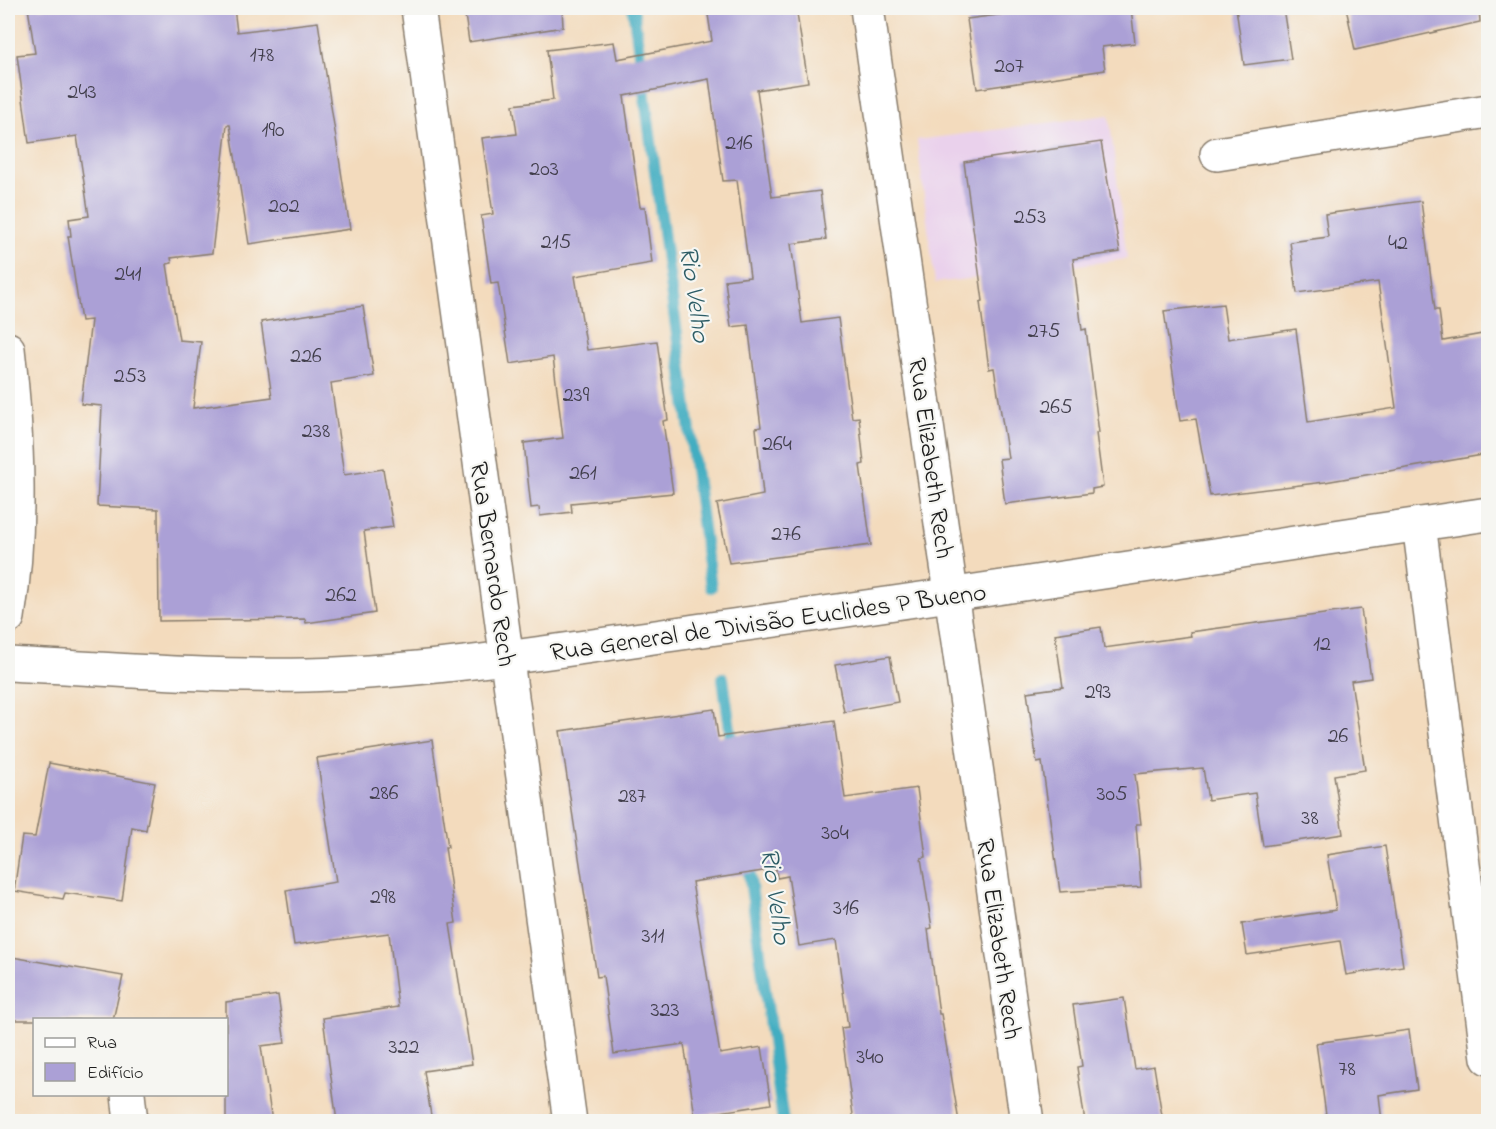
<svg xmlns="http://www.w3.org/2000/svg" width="1496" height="1129" font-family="'Indie Flower',sans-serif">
<rect width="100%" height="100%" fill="#f6f6f2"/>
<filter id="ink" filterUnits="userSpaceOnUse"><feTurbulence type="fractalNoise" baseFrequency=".0167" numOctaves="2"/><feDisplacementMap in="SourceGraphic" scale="12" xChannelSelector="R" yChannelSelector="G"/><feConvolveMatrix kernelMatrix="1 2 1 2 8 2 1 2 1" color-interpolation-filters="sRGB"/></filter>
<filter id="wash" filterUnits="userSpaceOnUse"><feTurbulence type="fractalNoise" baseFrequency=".008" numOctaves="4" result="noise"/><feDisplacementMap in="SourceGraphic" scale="24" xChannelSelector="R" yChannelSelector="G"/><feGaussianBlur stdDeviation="1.35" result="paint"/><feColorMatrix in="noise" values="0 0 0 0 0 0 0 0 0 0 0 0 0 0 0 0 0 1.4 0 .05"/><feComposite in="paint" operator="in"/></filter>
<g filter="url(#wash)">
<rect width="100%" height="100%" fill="#f3dbbd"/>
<polygon fill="#ead1ec" points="1109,115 1127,259 935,283 917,140"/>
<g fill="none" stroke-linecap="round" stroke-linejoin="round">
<g stroke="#42adc1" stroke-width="12">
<polyline points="633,8 711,587"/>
<polyline points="723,678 733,751"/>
<polyline points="747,857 783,1122"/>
</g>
</g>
<g id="blocks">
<g fill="#aba0d6">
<polygon points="28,8 234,8 237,32 318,22 350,229 249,244 230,125 227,125 212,253 171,258 172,263 167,264 179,340 201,342 193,408 272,397 261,322 363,306 374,376 331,383 344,475 383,469 393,527 364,531 375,613 306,623 305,619 159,621 158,509 97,506 102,406 81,404 91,320 81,321 68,236 71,236 69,219 89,216 77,136 29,143 17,55 35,53"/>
<polygon points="464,8 562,8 563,27 469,42"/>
<polygon points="707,8 796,8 808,82 757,90 772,197 820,191 826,239 791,244 802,323 838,318 852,418 859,417 864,464 860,465 871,545 729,563 717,504 763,495 756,428 761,427 748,325 731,327 725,280 750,277 737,180 723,181 709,79 624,96 640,207 645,207 652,263 575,276 587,350 657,341 668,420 663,421 673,493 571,503 572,512 540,516 539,507 531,508 524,443 563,438 553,357 510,364 498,283 491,284 481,216 493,214 482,138 517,134 513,105 553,100 547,50 614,42 617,59 712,41"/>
<polygon points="1052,8 1131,8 1135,43 1102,47 1105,70 977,89 967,19"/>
<polygon points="1236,8 1283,8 1291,59 1244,65"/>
<polygon points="1346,8 1479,8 1480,22 1355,50"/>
<polygon points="1101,142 1120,252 1073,259 1082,330 1086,329 1099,433 1096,433 1103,487 1092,489 1092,493 1005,504 999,459 1008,458 994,368 989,369 980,302 983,301 964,162"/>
<polygon points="1421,201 1435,310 1439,310 1443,341 1488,333 1488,454 1325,482 1210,496 1196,419 1180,421 1164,311 1223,304 1228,339 1296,329 1308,422 1396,408 1378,282 1297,293 1290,242 1328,237 1325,214"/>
<polygon points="1361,609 1371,678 1351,681 1365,770 1334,775 1343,834 1263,846 1255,793 1208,800 1203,768 1135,774 1141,824 1136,824 1141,887 1060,892 1042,762 1037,763 1027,692 1063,687 1055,634 1101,627 1104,648 1191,636 1190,632"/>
<polygon points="890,656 898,702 844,712 835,665"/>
<polygon points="714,709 718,737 834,721 845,798 917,788 926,857 921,858 932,928 928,929 939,1014 941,1014 959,1122 854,1122 841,1028 848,1027 836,940 799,946 788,876 777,878 776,869 692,882 720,1054 762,1047 771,1104 695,1116 684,1044 614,1054 603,976 597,977 560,731"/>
<polygon points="432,740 448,847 445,847 456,923 450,924 472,1064 424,1071 432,1122 337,1122 323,1018 398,1007 389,933 294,945 286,890 336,882 317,758"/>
<polygon points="49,763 155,783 146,830 132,827 122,901 65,893 63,899 14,891 22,836 35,837"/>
<polygon points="1385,846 1403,966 1346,975 1340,941 1247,955 1242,924 1336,910 1327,855"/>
<polygon points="12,957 123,976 113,1020 8,1020 8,974"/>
<polygon points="278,995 285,1043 261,1046 272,1122 226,1122 226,1002"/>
<polygon points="1124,998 1135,1069 1154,1066 1163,1122 1085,1122 1077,1067 1082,1066 1073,1005"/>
<polygon points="1409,1030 1417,1089 1379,1095 1382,1122 1327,1122 1316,1043"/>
</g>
</g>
</g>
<g filter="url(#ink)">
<use href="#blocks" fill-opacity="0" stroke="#887c6c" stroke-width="1.5"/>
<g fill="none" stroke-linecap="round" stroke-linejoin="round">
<defs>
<g id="minor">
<polyline points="867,8 1027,1122"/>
<polyline points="1217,154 1488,111"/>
<polyline points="1419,524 1488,1058"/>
<path d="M 8,664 C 107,669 207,677 307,675 C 444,671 581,647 717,628 C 975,593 1231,552 1488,514"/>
<polyline points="128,1094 131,1122"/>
</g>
<g id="secondary">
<polyline points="418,8 570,1122"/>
<path d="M 8,349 C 18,438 22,529 8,617"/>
</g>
</defs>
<use href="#minor" stroke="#887c6c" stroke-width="36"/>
<use href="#secondary" stroke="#887c6c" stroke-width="36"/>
<use href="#minor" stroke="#fff" stroke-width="33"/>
<use href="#secondary" stroke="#fff" stroke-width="33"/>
</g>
</g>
<g text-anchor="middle" stroke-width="4.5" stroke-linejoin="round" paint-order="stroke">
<g font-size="22" fill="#403d4a">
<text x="262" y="61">178</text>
<text x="1009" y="72">207</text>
<text x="82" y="98">243</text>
<text x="273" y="136">190</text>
<text x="739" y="149">216</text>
<text x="544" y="175">203</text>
<text x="284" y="212">202</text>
<text x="1030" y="223">253</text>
<text x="556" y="248">215</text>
<text x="1398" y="249">42</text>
<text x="128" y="280">241</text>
<text x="1044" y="337">275</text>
<text x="306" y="362">226</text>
<text x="130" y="382">253</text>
<text x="576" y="401">239</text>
<text x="1056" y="413">265</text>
<text x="316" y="437">238</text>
<text x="777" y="450">264</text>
<text x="583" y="479">261</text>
<text x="786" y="540">276</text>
<text x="341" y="601">262</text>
<text x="1322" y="650">12</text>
<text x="1098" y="698">293</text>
<text x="1338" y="742">26</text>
<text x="384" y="799">286</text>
<text x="1112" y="800">305</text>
<text x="632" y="802">287</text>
<text x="1310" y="824">38</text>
<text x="835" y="839">304</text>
<text x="383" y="903">298</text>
<text x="846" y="914">316</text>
<text x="653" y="942">311</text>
<text x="665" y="1016">323</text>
<text x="404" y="1053">322</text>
<text x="870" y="1063">340</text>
<text x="1347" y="1075">78</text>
</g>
<g font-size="26" fill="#1c1c1c" stroke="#f6f6f2">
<text transform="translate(932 458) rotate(82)" y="9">Rua Elizabeth Rech</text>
<text transform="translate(494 564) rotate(82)" y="9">Rua Bernardo Rech</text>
<text transform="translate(768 621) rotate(-8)" y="9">Rua General de Divisão Euclides P Bueno</text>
<text transform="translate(1000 939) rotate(82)" y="9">Rua Elizabeth Rech</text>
</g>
<g font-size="27" font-style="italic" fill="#2d5d66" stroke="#f6f6f2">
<text transform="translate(696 294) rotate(82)" y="9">Rio Velho</text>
<text transform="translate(777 896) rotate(82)" y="9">Rio Velho</text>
</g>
</g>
<rect width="1496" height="1129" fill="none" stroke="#f6f6f2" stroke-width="30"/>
<rect x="33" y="1018" width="195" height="78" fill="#f6f6f2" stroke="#9f9f9c" stroke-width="1.5"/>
<rect x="45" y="1038" width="30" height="9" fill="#ffffff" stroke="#9f9f9c" stroke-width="1.5"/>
<text x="87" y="1048" font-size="18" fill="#1c1c1c">Rua</text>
<rect x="45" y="1063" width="30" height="18" fill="#aba0d6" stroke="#9f9f9c" stroke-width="1.5"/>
<text x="87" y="1078" font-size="18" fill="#1c1c1c">Edifício</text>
</svg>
